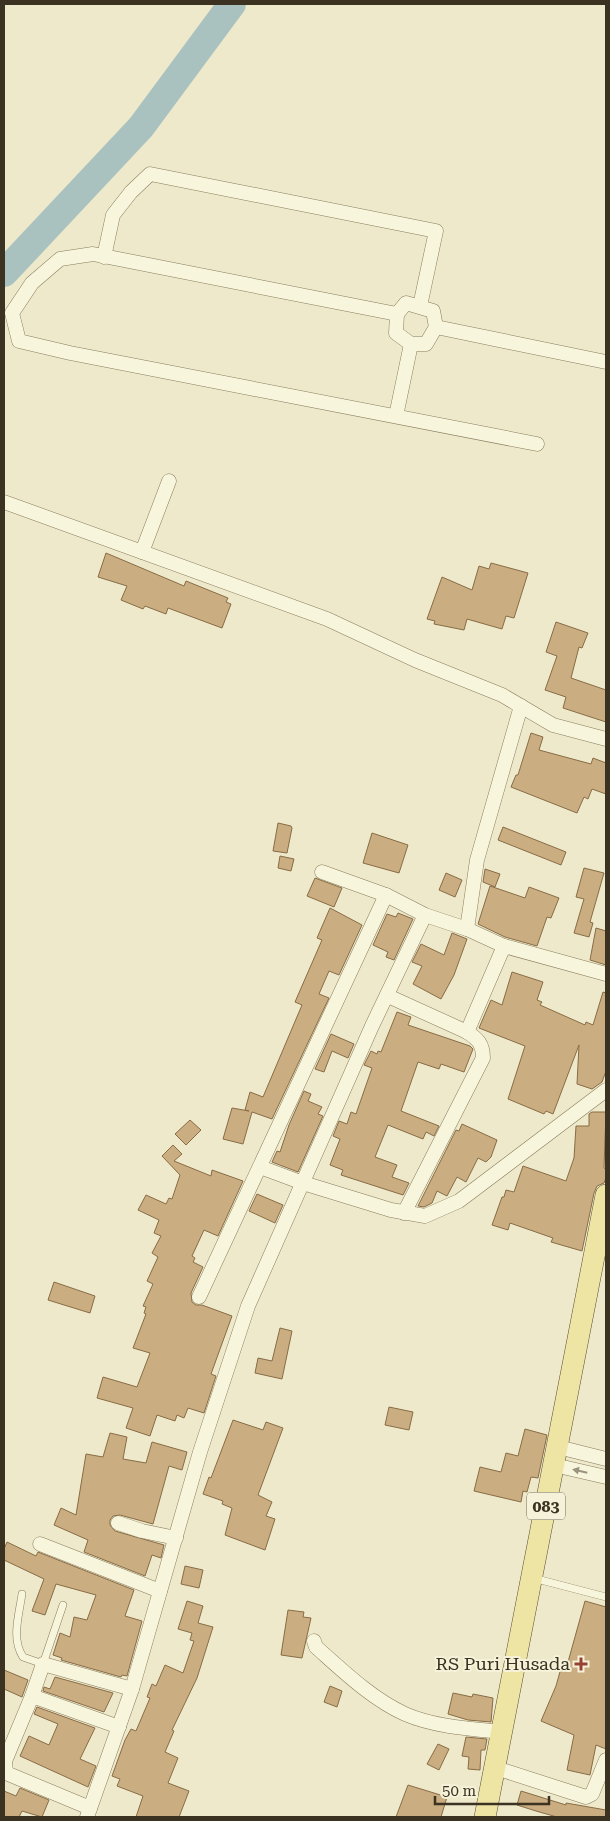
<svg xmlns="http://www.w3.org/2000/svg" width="610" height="1821" font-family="'Roboto Serif',serif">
<rect width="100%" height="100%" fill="#ede9ca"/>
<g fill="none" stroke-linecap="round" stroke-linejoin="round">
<polyline stroke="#aac2bf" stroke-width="28" points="4,273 141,127 232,4"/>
</g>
<g fill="#caad81" stroke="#886c45">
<polygon points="106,553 184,586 186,581 228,598 226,602 231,604 222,628 168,608 166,614 145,606 143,609 121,600 127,586 98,577"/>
<polygon points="491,563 528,573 514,618 506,616 502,629 467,619 464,630 434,624 435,621 427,619 442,577 472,590 479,566 489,569"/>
<polygon points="556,622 588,633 582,648 579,647 571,678 606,690 606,722 563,708 566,697 545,690 557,656 546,652"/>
<polygon points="531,733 543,737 539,750 591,764 593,758 606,763 606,794 592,789 588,799 584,797 577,813 511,787 516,775 518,775"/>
<polygon points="278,823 291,826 292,828 287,853 273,851"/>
<polygon points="503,827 566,852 561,865 498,840"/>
<polygon points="372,833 408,845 399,873 363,863"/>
<polygon points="280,856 294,859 291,871 278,868"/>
<polygon points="584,868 604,873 590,922 593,923 589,937 574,933 584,899 576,897"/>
<polygon points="485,869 500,874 495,887 483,882"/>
<polygon points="446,873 462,880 455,897 439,890"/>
<polygon points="315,878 342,888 334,907 307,896"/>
<polygon points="490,886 525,898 529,887 559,898 551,918 547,917 537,946 505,937 478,924"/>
<polygon points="330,908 362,925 339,975 329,971 319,994 329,998 272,1119 252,1112 243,1144 223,1139 232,1108 249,1111 245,1110 250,1092 263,1097 302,1005 295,1002 322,940 317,938"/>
<polygon points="398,913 413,919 394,960 386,957 388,952 373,945 387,914 396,917"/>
<polygon points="596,928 606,931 606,965 590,960"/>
<polygon points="452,933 467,939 454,975 441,999 413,984 422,966 412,962 421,944 444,955"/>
<polygon points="512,972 543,982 537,1000 542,1002 540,1005 585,1025 586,1022 593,1025 603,992 606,993 606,1071 602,1082 592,1089 577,1084 579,1045 553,1114 546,1111 544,1114 508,1099 525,1046 479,1028 491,1000 502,1005"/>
<polygon points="397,1012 411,1017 408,1025 470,1046 473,1049 464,1072 441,1064 439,1069 418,1062 401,1111 439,1126 434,1136 426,1132 423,1139 388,1125 375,1157 397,1165 392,1177 409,1183 403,1195 341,1175 343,1170 330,1165 340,1139 333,1136 339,1121 347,1124 351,1112 356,1114 372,1068 364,1065 371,1051 377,1054 378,1051 381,1052"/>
<polygon points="331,1034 354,1044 348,1058 332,1051 324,1072 315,1069"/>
<polygon points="304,1091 311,1094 308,1101 322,1107 318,1114 323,1116 298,1172 272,1162 277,1151 280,1152 289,1125"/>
<polygon points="592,1112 606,1112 604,1168 606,1169 606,1178 604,1183 597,1186 594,1193 582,1251 551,1242 553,1238 510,1223 508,1230 492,1225 502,1197 504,1197 506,1190 514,1192 523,1166 566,1181 574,1158 576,1126 589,1126 589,1114"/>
<polygon points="190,1120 201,1130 186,1145 175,1134"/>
<polygon points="462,1124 497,1140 491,1157 486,1162 478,1158 466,1182 457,1177 447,1196 437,1191 432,1203 424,1207 418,1206 456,1130 459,1131"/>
<polygon points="173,1145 182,1154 174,1161 211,1176 212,1170 243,1181 218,1236 204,1230 192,1256 195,1258 193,1262 203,1267 191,1293 192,1302 196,1305 202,1305 232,1316 211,1374 216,1376 204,1413 188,1408 184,1418 177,1415 175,1421 157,1415 150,1436 126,1428 133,1408 97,1398 103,1377 137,1387 150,1353 133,1348 146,1314 144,1313 146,1307 143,1306 153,1284 147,1281 158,1257 152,1253 161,1236 154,1233 159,1220 138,1210 146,1195 166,1204 169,1198 172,1199 180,1175 162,1156"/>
<polygon points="257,1194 283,1205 275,1223 249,1211"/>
<polygon points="54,1282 95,1296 90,1313 48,1300"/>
<polygon points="280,1328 292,1331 282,1379 255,1373 258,1358 272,1361"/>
<polygon points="389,1407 413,1412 409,1430 385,1425"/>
<polygon points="233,1420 263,1430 266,1422 283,1428 258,1495 272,1502 266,1516 275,1519 265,1550 225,1535 232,1508 222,1504 223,1501 203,1494 209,1477 211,1478"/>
<polygon points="525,1429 547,1435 538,1478 531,1477 527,1492 523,1491 521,1502 474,1491 480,1467 501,1472 506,1453 518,1456"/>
<polygon points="110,1433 127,1437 123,1459 146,1463 152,1442 187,1452 182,1470 169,1466 153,1524 120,1515 113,1516 110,1520 110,1525 115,1531 164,1545 161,1558 152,1555 145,1576 84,1552 88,1540 54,1525 61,1508 76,1515 86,1454 103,1457"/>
<polygon points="7,1542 36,1556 38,1552 134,1590 125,1616 142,1621 127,1676 122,1675 121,1677 61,1660 62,1658 53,1655 60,1633 70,1637 74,1617 87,1620 96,1595 56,1584 45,1615 32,1611 44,1579 4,1560 4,1549"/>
<polygon points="185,1566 203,1570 199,1588 181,1584"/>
<polygon points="187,1601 203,1606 198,1623 213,1627 197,1678 172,1730 174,1731 165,1752 178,1758 168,1783 189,1791 179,1817 136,1817 143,1796 117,1786 120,1779 112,1776 125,1740 131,1729 136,1731 150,1698 147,1697 152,1684 156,1686 165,1665 183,1673 194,1641 190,1640 192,1633 178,1629"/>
<polygon points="585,1601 606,1607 606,1749 596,1745 590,1775 567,1770 574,1735 541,1721 556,1686 563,1661 568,1662"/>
<polygon points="288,1610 304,1612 303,1617 311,1618 302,1658 281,1655"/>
<polygon points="4,1670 28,1680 22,1697 4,1689"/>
<polygon points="55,1677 113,1693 104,1712 43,1691 44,1687 50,1689"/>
<polygon points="330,1686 342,1691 337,1707 324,1702"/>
<polygon points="453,1693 472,1697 473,1694 493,1698 491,1722 468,1720 448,1714"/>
<polygon points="37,1707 95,1728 80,1759 96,1766 88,1787 20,1756 29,1736 49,1745 58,1724 34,1714"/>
<polygon points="466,1737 487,1739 485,1750 481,1750 480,1770 468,1769 469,1757 462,1756"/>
<polygon points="438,1744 449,1749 439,1770 427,1764"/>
<polygon points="408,1785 447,1797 441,1817 396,1817"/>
<polygon points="20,1788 49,1800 42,1817 22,1811 19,1817 4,1817 4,1791 16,1796"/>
<polygon points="521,1791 566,1805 566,1803 606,1810 606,1817 557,1817 536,1811 517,1805"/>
</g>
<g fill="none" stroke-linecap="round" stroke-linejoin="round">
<defs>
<g id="service">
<polyline points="533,1578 606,1597"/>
<path d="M 22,1594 C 19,1615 11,1639 23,1657 L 43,1664 L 63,1605"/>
</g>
<g id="minor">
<polyline points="104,257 113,215 131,192 150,174 436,231 420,306"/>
<polygon points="406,303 433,311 436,327 426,344 411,344 396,333 397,314"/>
<polyline points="397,314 93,254 60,259 32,283 12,313 19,341 70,353 537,444"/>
<polyline points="436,327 606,362"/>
<polyline points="396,416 411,344"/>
<polyline points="4,502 327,619 415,660 502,695 553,725 606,739"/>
<polyline points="142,552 169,481"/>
<polyline points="322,872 386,895 425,915 467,929 504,946 606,974"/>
<polyline points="467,929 477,860 521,706"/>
<path d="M 388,996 L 467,1032 C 478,1039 483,1044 483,1058 L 404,1213"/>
<polyline points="467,1032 504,946"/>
<polyline points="260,1167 303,1183 391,1210 425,1216 459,1201 606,1090"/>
<polyline points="199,1297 386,895"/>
<polyline points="558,1447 606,1459"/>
<polyline points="554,1465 606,1477"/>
<polyline points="118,1523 142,1531 176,1538"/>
<polyline points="40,1544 160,1591"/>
<path d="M 314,1641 L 316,1647 C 343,1671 372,1699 405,1714 C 435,1727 471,1729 503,1732"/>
<polyline points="32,1696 43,1664 132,1689"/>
<polyline points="496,1768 586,1797 592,1794 606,1760"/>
<polyline points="90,1808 6,1773 5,1761 32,1696 119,1727"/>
<polyline points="87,1817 132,1689 200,1452 248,1306 372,1026 425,915"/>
</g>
<polyline id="primary" points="485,1817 606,1195"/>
</defs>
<use href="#service" stroke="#8a7d5f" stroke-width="8"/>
<use href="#minor" stroke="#8a7d5f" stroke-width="15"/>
<use href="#primary" stroke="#584b32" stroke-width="22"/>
<use href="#service" stroke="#f8f5dd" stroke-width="7"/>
<use href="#minor" stroke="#f8f5dd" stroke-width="14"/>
<use href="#primary" stroke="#eee4a4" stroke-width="21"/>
</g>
<defs><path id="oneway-solid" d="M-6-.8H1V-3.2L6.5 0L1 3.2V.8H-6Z" transform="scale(1.25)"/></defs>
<use fill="#9a947f" href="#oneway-solid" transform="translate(580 1471) rotate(-167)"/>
<path fill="#964231" stroke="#f5f2d9" stroke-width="2" d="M578.5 1656.5h5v5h5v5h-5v5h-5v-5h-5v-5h5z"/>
<g text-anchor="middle" stroke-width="4" stroke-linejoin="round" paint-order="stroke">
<rect fill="#f5f2d9" stroke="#736c58" stroke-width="1" x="527" y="1492.5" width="38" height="27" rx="4"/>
<g font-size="16" font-weight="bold" fill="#3b3221">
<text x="546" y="1512">083</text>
</g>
<g font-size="18" fill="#3b3221" stroke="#f5f2d9" text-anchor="end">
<text x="570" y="1670">RS Puri Husada</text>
</g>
</g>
<rect width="610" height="1821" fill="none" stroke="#3b3221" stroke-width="10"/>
<path d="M435 1796v8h114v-8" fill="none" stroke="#3b3221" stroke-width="2.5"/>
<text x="442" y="1796" font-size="15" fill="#3b3221" stroke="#f5f2d9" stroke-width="4" paint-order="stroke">50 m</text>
</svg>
